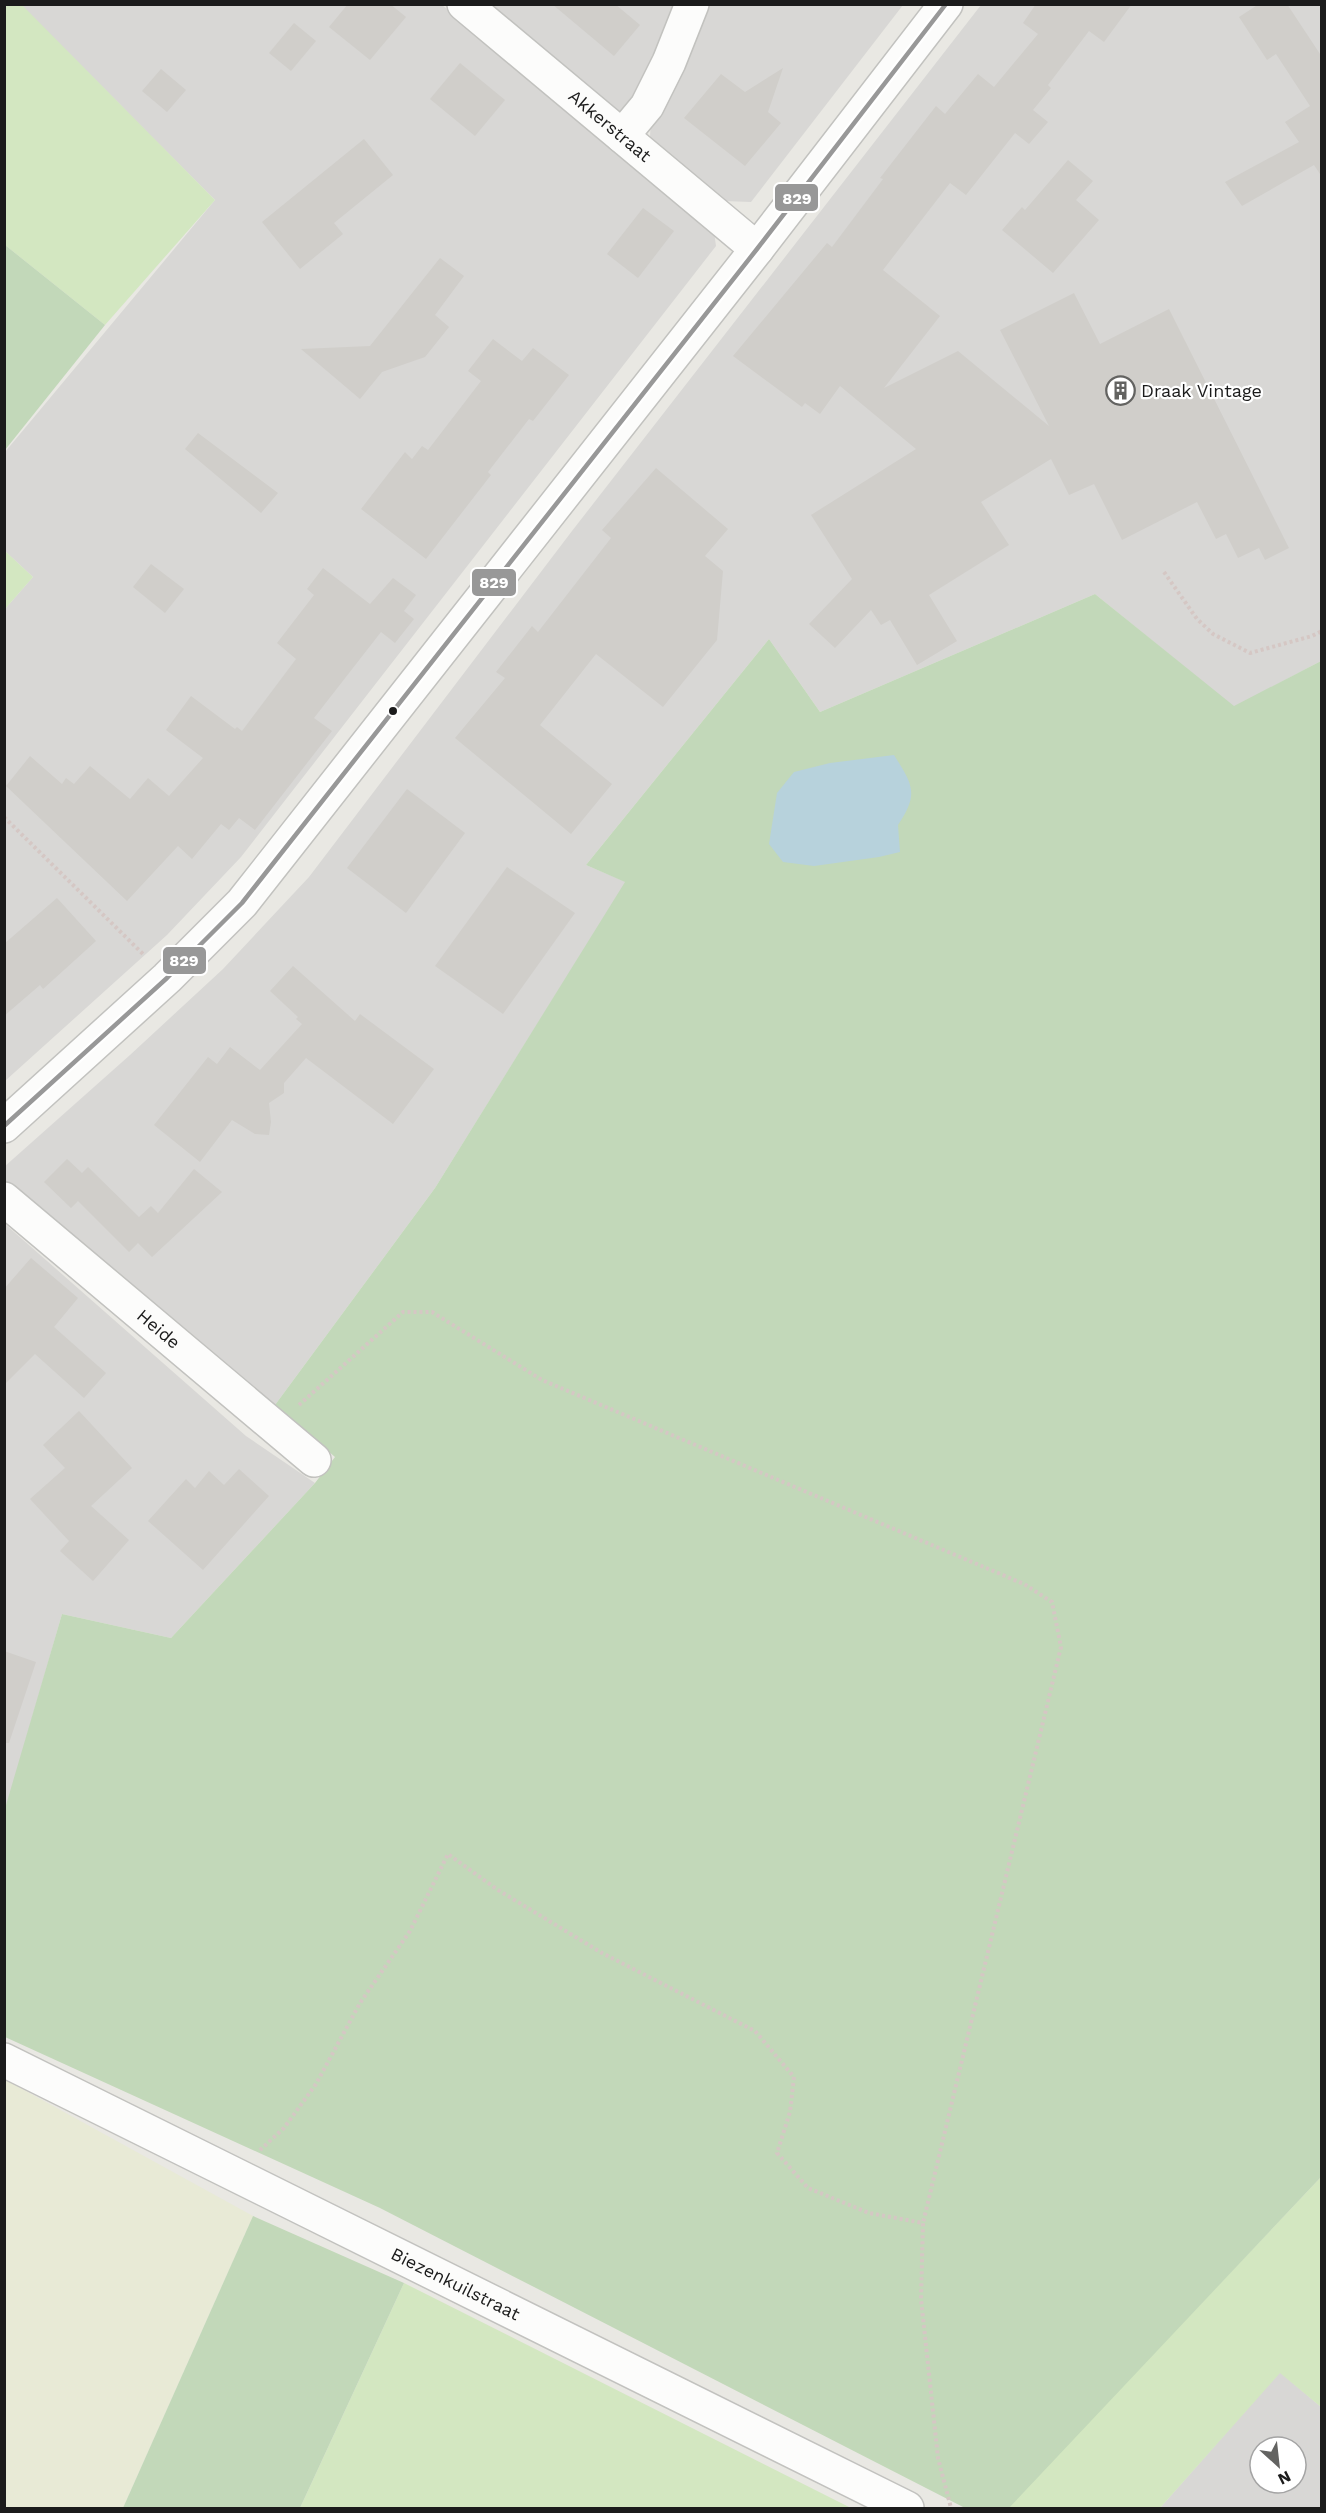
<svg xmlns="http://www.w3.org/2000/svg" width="1326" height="2513" font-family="'Work Sans',sans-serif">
<rect width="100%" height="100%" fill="#e9e8e3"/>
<g fill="#d8d7d5" fill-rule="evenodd">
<polygon points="21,5 442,5 714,232 716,246 241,857 167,935 5,1081 5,609 33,577 5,551 5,452 215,200"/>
<polygon points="489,5 681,5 636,106 620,113"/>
<polygon points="702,5 903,5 751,202 724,201 650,138 651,118"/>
<polygon points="981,5 1321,5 1321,661 1234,707 1095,594 820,712 769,639 586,865 626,882 435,1188 275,1405 11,1190 5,1182 4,1167 130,1055 223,969 309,877 572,531"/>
<polygon points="5,1224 246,1436 315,1483 171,1638 62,1614 5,1812"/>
<path d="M 1280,2372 L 1321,2407 L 1321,2508 L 1160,2508 ZM 1260,2447 L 1296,2447 L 1296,2483 L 1260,2483 Z"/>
</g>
<polygon fill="#e8ead6" points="4,2079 253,2216 123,2508 5,2508"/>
<g fill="#d3e7c1">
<polygon points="4,5 22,5 215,200 105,325 5,245"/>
<polygon points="5,551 33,577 5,609"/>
<polygon points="1321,2177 1321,2407 1280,2373 1160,2508 1007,2508"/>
<polygon points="404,2283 851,2508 300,2508"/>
</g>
<g fill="#c2d8b9">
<polygon points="5,245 105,325 5,450"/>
<polygon points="1095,594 1234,706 1321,661 1321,2177 1009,2508 965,2508 380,2208 5,2037 4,1812 62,1614 171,1638 315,1483 335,1457 275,1405 435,1188 625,882 586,865 769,639 820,712"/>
<polygon points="253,2216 404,2283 300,2508 123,2508"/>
</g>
<path fill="#b7d2dc" d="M 894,755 C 913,785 919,794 898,825 L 900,852 L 879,857 L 814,866 L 783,862 L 769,844 L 777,793 L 794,772 L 830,763 Z"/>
<g fill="#d0ceca">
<polygon points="348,4 390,4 406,17 370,60 329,27"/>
<polygon points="552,4 615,4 640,25 614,56"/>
<polygon points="1036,4 1132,4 1104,42 1089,31 1048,85 1051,88 1033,110 1048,122 1029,144 1015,133 966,195 950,183 883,270 940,316 884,388 958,351 1049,426 1000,330 1074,293 1100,344 1169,309 1289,548 1265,560 1259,548 1238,558 1226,534 1216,539 1197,502 1122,540 1094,484 1069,495 1051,459 981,502 1009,545 929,595 957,641 917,665 890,620 881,625 871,610 835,648 809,624 852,579 811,515 916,449 840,386 820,414 805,403 802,407 733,356 827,243 832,247 883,179 880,178 936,106 945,114 978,74 994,87 1038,34 1023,23"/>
<polygon points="1259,4 1287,4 1322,57 1322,177 1314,165 1242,206 1225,182 1299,142 1285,122 1310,106 1276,54 1267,60 1239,17"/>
<polygon points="294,23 316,41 291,71 269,53"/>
<polygon points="460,63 505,100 475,136 430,99"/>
<polygon points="783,68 768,112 781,123 745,166 684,118 721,74 745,92"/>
<polygon points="161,69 186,90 167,112 142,91"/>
<polygon points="364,139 393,175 334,223 343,234 300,269 262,222"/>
<polygon points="1068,160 1093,181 1076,200 1099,220 1053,273 1002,230 1022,207 1025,210"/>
<polygon points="643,208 674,231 638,278 607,254"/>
<polygon points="440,258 464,276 435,315 449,327 425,357 382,372 360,399 301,349 370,346"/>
<polygon points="493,339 522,361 533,348 569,375 533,421 529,419 488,472 491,475 426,559 361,509 405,452 412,459 422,446 428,450 481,381 468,371"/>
<polygon points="198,433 278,493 261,513 185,449"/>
<polygon points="656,468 728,529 705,556 723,571 717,640 663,707 596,654 540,725 612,784 571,834 455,738 505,678 496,672 532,626 538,632 611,538 602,530"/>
<polygon points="151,564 184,589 165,613 133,587"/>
<polygon points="323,568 370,604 393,578 416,595 404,611 414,619 395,643 381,632 314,718 332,731 255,830 239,818 229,830 221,824 192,859 178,846 127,901 6,786 30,756 62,784 66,778 74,784 90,766 130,799 148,778 169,796 203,758 166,730 191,696 235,729 237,727 242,731 296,659 277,643 314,595 307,589"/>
<polygon points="407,789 465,833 406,913 347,868"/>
<polygon points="507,867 575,913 503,1014 435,966"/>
<polygon points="57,898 96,941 43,989 40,985 4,1016 4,944"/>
<polygon points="293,966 355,1021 360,1014 434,1069 393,1124 306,1058 284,1083 284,1093 269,1103 271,1122 269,1135 255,1134 232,1120 200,1162 154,1125 208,1057 217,1064 230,1047 260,1070 302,1024 296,1019 298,1017 270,991"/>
<polygon points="67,1159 82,1173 88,1167 139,1217 151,1206 158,1213 194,1169 222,1192 152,1257 138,1243 129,1252 78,1201 71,1208 44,1182"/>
<polygon points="31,1258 78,1298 54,1327 106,1373 84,1398 35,1354 4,1385 4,1289"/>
<polygon points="79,1411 132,1468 91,1506 129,1540 93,1581 60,1551 69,1541 30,1499 65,1468 43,1445"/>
<polygon points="239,1469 269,1496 203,1570 148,1521 186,1479 195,1488 209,1471 224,1485"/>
<polygon points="4,1651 36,1662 9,1743 4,1743"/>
</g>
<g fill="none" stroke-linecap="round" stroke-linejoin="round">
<defs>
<g id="minor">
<path id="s1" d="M 464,4 L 757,249"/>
<polyline points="622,136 647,106 669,62 692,4"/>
<polyline points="4,1126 167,978 242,903 757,249 946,4"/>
<path id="s2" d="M 4,1199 L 314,1460"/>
<path id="s3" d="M 4,2060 L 907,2508"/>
</g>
</defs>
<use href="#minor" stroke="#c2c2bf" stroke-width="36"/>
<g stroke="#d5c7c4" stroke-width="4" stroke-dasharray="3 3" stroke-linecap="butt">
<polyline points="1164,572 1197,619 1213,634 1250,653 1312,636 1322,631"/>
<polyline points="4,817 145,956"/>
<polyline points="299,1405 403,1312 432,1312 542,1380 1024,1584 1052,1602 1061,1647 923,2223"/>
<polyline points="260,2150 284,2128 316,2084 360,2003 410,1931 448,1854 498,1890 602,1953 755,2031 794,2077 790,2112 777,2153 808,2188 869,2213 923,2223 921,2299 938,2458 951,2508"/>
</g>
<use href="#minor" stroke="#fcfcfb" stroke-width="33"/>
<defs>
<polyline id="bus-1" points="4,1126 167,978 242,903 757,249 946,4"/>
</defs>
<use href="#bus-1" stroke="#fff" stroke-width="9"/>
<use href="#bus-1" stroke="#989898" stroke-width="4.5"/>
</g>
<defs>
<symbol id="building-ring" viewBox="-11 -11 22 22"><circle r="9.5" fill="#fff" stroke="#636361" stroke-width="1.5"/><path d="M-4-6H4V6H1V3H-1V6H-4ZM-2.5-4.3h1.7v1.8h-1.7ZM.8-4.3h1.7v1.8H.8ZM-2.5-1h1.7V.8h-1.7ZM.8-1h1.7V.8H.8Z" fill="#636361"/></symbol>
</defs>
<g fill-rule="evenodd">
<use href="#building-ring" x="1104" y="374" width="33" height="33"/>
</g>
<circle fill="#1b1b1b" stroke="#fff" stroke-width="2" cx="393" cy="711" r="5"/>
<g text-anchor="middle" stroke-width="4.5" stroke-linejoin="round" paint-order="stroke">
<g font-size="18" fill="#1b1b1b" stroke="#fff">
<text dy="6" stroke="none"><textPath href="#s1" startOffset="190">Akkerstraat</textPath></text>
<text dy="6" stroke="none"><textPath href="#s2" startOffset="202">Heide</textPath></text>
<text dy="6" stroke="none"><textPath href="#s3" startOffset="504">Biezenkuilstraat</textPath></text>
</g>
<g font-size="18" fill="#1b1b1b" stroke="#fff" text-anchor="start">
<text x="1141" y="397">Draak Vintage</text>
</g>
</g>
<g stroke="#fff" stroke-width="2">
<rect x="774" y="183" width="45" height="29" rx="6" fill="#989898"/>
<rect x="471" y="568" width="46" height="29" rx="6" fill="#989898"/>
<rect x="162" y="946" width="45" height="29" rx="6" fill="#989898"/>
</g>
<g font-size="16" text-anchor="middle" font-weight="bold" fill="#fff">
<text x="797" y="204">829</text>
<text x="494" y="588">829</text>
<text x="184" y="966">829</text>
</g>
<rect width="1326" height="2513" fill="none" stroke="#1b1b1b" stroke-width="12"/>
<g transform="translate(1278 2465) rotate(153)"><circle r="28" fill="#ffffff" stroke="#a4a4a4" stroke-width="1.5"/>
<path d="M0-4.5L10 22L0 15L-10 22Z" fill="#636361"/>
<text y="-9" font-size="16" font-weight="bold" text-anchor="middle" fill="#1b1b1b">N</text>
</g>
</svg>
